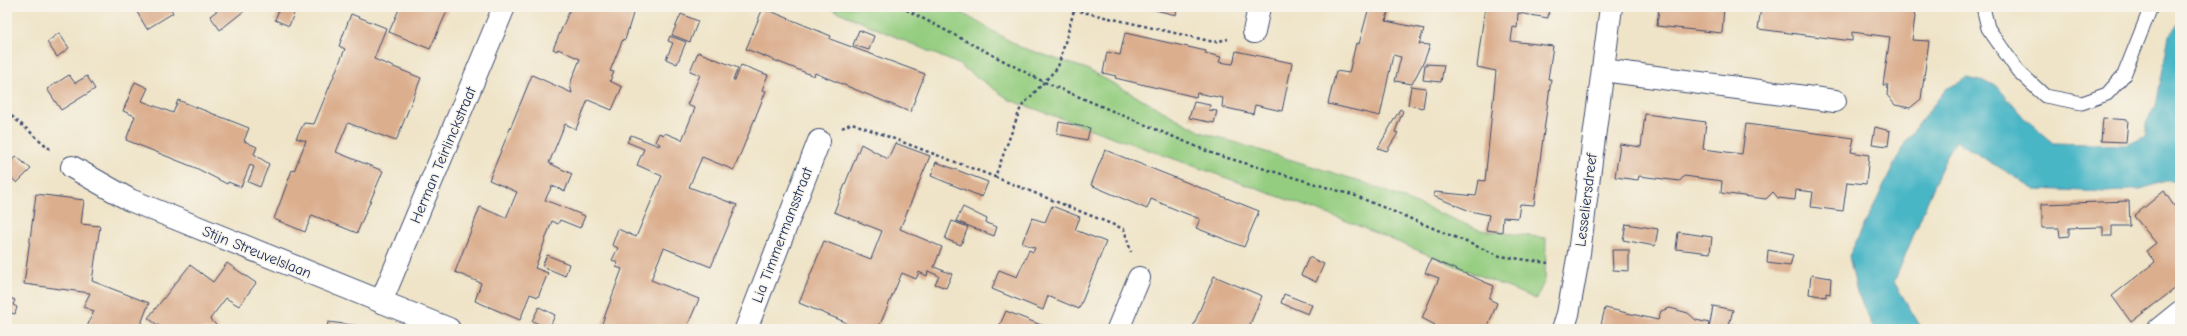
<svg xmlns="http://www.w3.org/2000/svg" width="2187" height="336" font-family="'Comic Neue',sans-serif">
<style>
.green{fill:#94cd80;stroke:#587e6f}
.water{fill:#4ab6c6;stroke:#327292}
.building{fill:#dbae8e}
.lines{fill:none;stroke-linecap:round;stroke-linejoin:round}
.lane-casing{stroke:#3b4a6e;stroke-width:15}
.street-casing{stroke:#3b4a6e;stroke-width:24}
.path{stroke:#3b4a6e;stroke-width:2.5;stroke-dasharray:3 3;stroke-linecap:butt}
.lane{stroke:#fff;stroke-width:13}
.street{stroke:#fff;stroke-width:22}
.labels{text-anchor:middle;stroke-width:3;stroke-linejoin:round;paint-order:stroke}
.street-label{font-size:15px;fill:#1b2f5e;stroke:#f7f3e8}
</style>
<rect width="100%" height="100%" fill="#f7f3e8"/>
<filter id="ink" filterUnits="userSpaceOnUse"><feTurbulence type="fractalNoise" baseFrequency=".025" numOctaves="2"/><feDisplacementMap in="SourceGraphic" scale="8" xChannelSelector="R" yChannelSelector="G"/><feConvolveMatrix kernelMatrix="1 2 1 2 8 2 1 2 1" color-interpolation-filters="sRGB"/></filter>
<filter id="wash" filterUnits="userSpaceOnUse"><feTurbulence type="fractalNoise" baseFrequency=".012" numOctaves="4" result="noise"/><feDisplacementMap in="SourceGraphic" scale="16" xChannelSelector="R" yChannelSelector="G"/><feGaussianBlur stdDeviation="0.9" result="paint"/><feColorMatrix in="noise" values="0 0 0 0 0 0 0 0 0 0 0 0 0 0 0 0 0 1.4 0 .05"/><feComposite in="paint" operator="in"/></filter>
<g filter="url(#wash)">
<rect width="100%" height="100%" fill="#efe4c8"/>
<path class="green" d="M827,7H952L1020,47L1087,69L1201,132L1363,182L1480,230L1546,238L1545,280L1536,299L1344,220L1010,100L958,64Z"/>
<path class="water" d="M2180,23V184L2177,181H2166L2140,189L2107,192L2035,189L1956,141L1946,157L1894,282L1922,329H1874L1857,292L1849,256L1907,139L1946,89L1968,78L1996,85L2024,118L2054,143L2127,145L2146,136V123L2156,107L2169,35Z"/>
<g id="blocks">
<path class="building" d="M134,7H170L173,13L147,29Z
M222,7H249L220,30L210,16Z
M280,7L295,11L289,26L275,20Z
M400,7H449L430,49L389,32Z
M571,7H635L625,40L623,39L610,71L614,72L610,81L622,87L612,110L588,100L576,129L565,124L549,163L572,174L565,191L552,186L545,200L585,216L580,228L560,220L558,224L552,221L535,268L548,273L538,297L530,294L520,320L475,301L481,283L455,272L480,207L506,218L517,192L489,180L532,75L572,93L570,84L580,59L558,49L557,51L553,49Z
M1143,7H1177L1176,15Z
M1369,7H1389L1386,21L1424,29L1419,44L1430,45L1424,61L1412,84L1395,81L1401,57L1393,55L1380,116L1328,104L1336,71L1349,73L1356,43L1359,44Z
M1485,7H1549L1548,18L1518,13L1517,28L1513,27L1511,41L1553,46L1548,79H1551L1534,205L1520,204L1518,218L1503,217L1502,232L1486,230L1489,215L1470,211L1433,196L1435,192L1476,196L1479,180L1485,181L1496,71L1477,67Z
M1659,7H1724L1722,33L1657,26Z
M1761,7H1912L1915,17L1912,40L1929,41L1921,99L1910,108L1895,105L1887,95L1888,85H1883L1890,37L1852,32V41L1758,29Z
M763,8L831,36L830,39L925,74L910,112L815,73L814,76L746,49Z
M351,14L386,28L374,59L421,78L396,141L348,123L336,152L383,171L357,233L312,215L305,232L274,219L292,170L294,171L306,141L296,138L304,123L314,124L345,49L339,46Z
M681,14L698,21L690,42L672,35Z
M859,30L874,36L869,50L853,45Z
M59,33L69,48L57,57L47,42Z
M1125,33L1206,51L1205,53L1221,57L1219,62L1233,64L1236,51L1292,63L1282,111L1255,105L1253,114L1222,107L1223,98L1197,93L1196,97L1115,78L1116,76L1103,73L1107,52L1120,55Z
M670,36L686,42L677,64L666,59L673,43L668,41Z
M698,52L738,68L733,80H735L741,65L768,75L762,90L766,91L734,170L702,157L689,187L737,205L711,267L664,248L657,264L651,280L699,299L686,329H600L622,269L616,267L618,263L612,260L618,248L612,245L618,229L636,237L662,176L637,165L644,149L627,142L631,135L659,146L660,144L655,142L659,133L664,135L665,133L682,140L695,108L687,105L700,75L690,71Z
M1425,64L1444,65L1441,82L1423,80Z
M69,75L75,83L87,76L95,89L61,110L47,89Z
M135,82L148,88L142,101L173,113L178,100L249,128L244,141L257,147L254,154L269,164L260,187L248,182L254,167L250,165L241,187L228,182L227,184L196,168L126,140L135,116L123,111Z
M1411,86L1426,88L1423,108L1408,105Z
M1194,102L1210,105L1209,110L1217,111L1214,123L1189,118Z
M1400,109L1403,111L1395,132L1398,133L1387,151L1378,148Z
M1645,114L1706,122L1703,149L1742,154L1746,124L1854,138L1851,152L1869,155L1866,184L1847,182L1843,211L1811,207L1813,192L1796,190L1795,200L1778,198L1773,192L1766,199L1721,193L1722,181L1684,176L1680,181L1639,176L1638,180L1615,177L1620,144L1641,147Z
M2103,118L2128,120L2126,142L2101,141Z
M1059,122L1090,128L1087,140L1057,134Z
M1875,127L1890,131L1888,146L1872,144Z
M895,143L930,156L900,229L942,247L934,267L952,274L946,288L935,284L939,276L928,271L927,276L919,272L916,279L902,273L878,329H842L845,322L799,303L824,241L871,259L882,231L834,212L861,144L888,159Z
M1105,150L1259,211L1244,247L1196,228L1200,219L1177,210L1151,199L1147,209L1091,185Z
M16,156L31,169L17,183L7,174V166Z
M936,162L988,182L982,197L931,176Z
M2164,191L2174,206L2180,202V285L2131,322L2112,296L2155,262L2146,251L2156,243L2134,216Z
M36,194L84,200L81,224L100,226L92,281L149,303L139,329H86L94,311L83,307L90,293L24,284Z
M2129,201L2130,226H2112V236H2103V227L2069,228V236L2060,237L2059,228H2042V204Z
M1052,206L1080,217L1075,230L1106,242L1079,309L1048,296L1043,310L992,289L999,270L1017,277L1029,250L1033,252L1035,248L1022,243L1032,218L1045,222Z
M963,207L987,219L986,223L997,227L994,236L956,221Z
M952,221L968,227L961,245L945,239Z
M1626,224L1658,229L1655,246L1623,240Z
M1678,232L1712,237L1710,253L1676,249Z
M1612,250H1629V271L1613,270Z
M1768,250L1793,255L1790,266L1767,263Z
M547,255L569,264L565,276L542,266Z
M1309,257L1324,264L1316,282L1301,275Z
M1431,259L1494,286L1489,299L1497,303L1487,329H1433L1435,325L1422,318L1439,278L1425,273Z
M227,263L256,283L239,306L226,298L210,319L220,329H163L148,318L190,265L213,282Z
M1811,275L1831,278L1830,294L1826,293V297L1809,294Z
M1214,276L1262,296L1248,329H1192Z
M1284,294L1312,305L1308,314L1281,303Z
M7,297L15,300L13,305L17,307L15,314L7,312Z
M1713,306L1733,310L1729,325L1744,329H1709Z
M539,307L555,315L549,329L532,321Z
M1605,308L1658,320L1661,311L1670,308L1688,313L1696,320L1709,323L1708,329H1600Z
M1006,311L1051,329H998Z
M328,322L360,326V329H327Z"/>
</g>
</g>
<g filter="url(#ink)">
<use href="#blocks" fill-opacity="0" stroke="#3b4a6e" stroke-width="1"/>
<g class="lines">
<defs>
<path id="lane" d="M1983,7L1988,28L2018,71L2045,96L2082,103L2107,94L2124,75L2151,7"/>
<path id="street" d="M1254,32L1259,7
M1603,70L1835,101
M72,167L130,200L449,329
M381,302L504,7
M746,329L819,141
M1118,329L1139,278
M1563,329L1568,314L1579,253L1611,7
M2159,329L2180,312"/>
</defs>
<use href="#lane" class="lane-casing"/>
<use href="#street" class="street-casing"/>
<path class="path" d="M901,7L1044,82L1214,154L1356,196L1500,256L1548,263
M1074,10L1214,42L1228,39
M7,112L50,149
M842,128L852,123L995,177L1021,107L1058,67L1075,7
M995,177L1124,229L1131,252"/>
<use href="#lane" class="lane"/>
<use href="#street" class="street"/>
</g>
</g>
<g class="labels">
<g class="street-label">
<text transform="translate(443 155) rotate(-67)" y="5">Herman Teirlinckstraat</text>
<text transform="translate(1586 200) rotate(-83)" y="5">Lesseliersdreef</text>
<text transform="translate(782 235) rotate(-69)" y="5">Lia Timmermansstraat</text>
<text transform="translate(257 252) rotate(22)" y="5">Stijn Streuvelslaan</text>
</g>
</g>
<rect width="2187" height="336" fill="none" stroke="#f7f3e8" stroke-width="24"/>
</svg>
